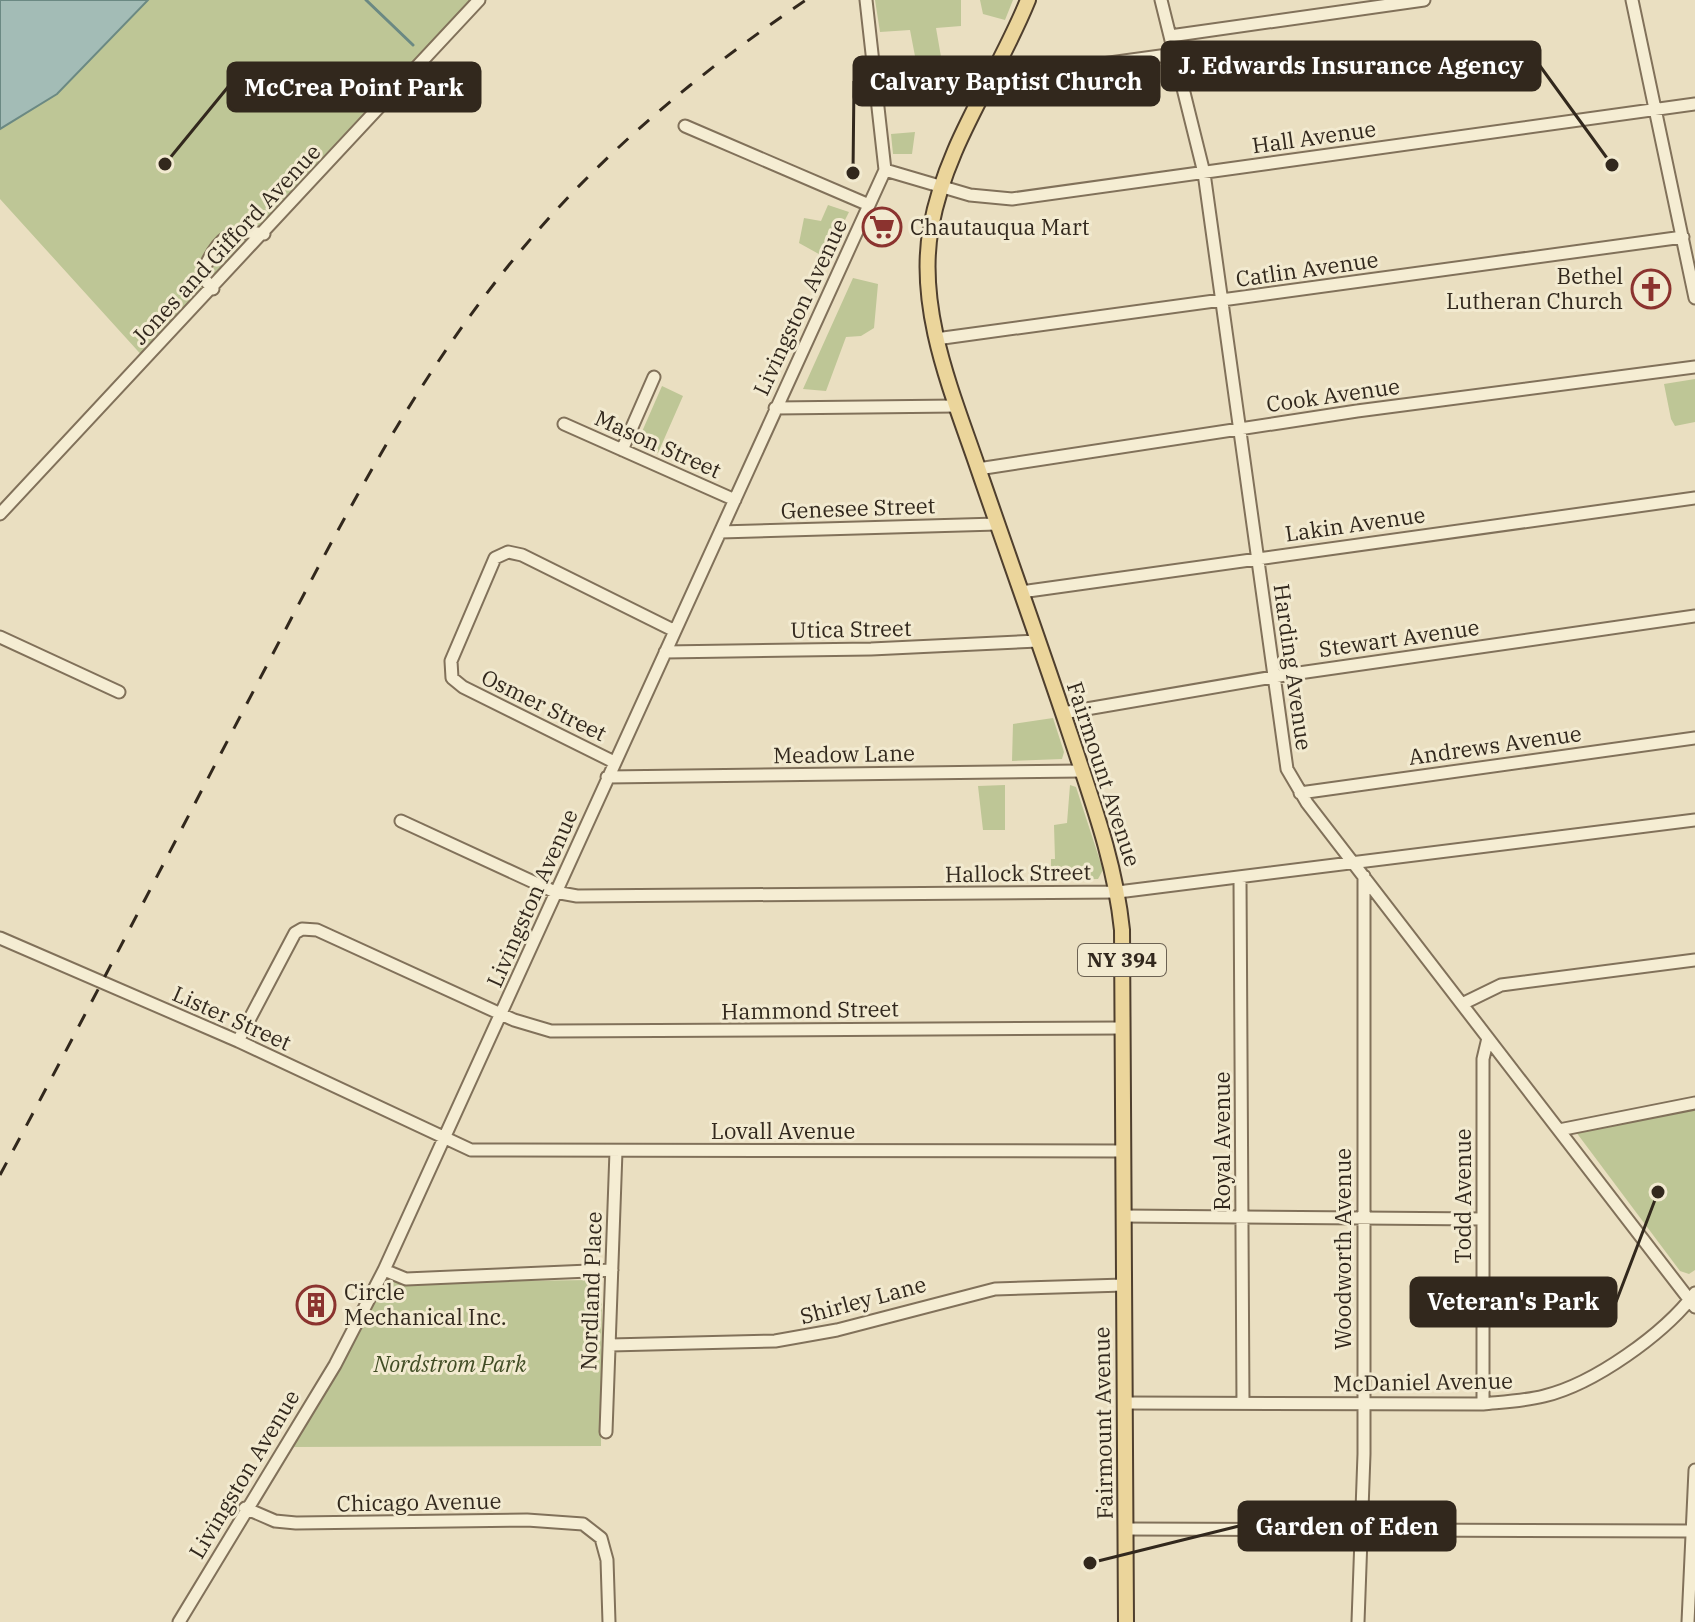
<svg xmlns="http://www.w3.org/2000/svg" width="1695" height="1622" font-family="'IBM Plex Serif',serif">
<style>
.green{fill:#bec696}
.water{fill:#a3bcb6;stroke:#6b8983;stroke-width:2}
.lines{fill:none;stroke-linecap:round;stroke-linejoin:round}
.stream{stroke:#6b8983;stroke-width:3}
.minor-casing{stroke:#81715a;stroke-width:15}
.major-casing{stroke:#4f3f2e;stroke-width:18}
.minor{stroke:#f5edd3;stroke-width:11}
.major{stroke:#ebd59b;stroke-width:14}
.rail{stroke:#32281d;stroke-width:3;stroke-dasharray:14 14;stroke-linecap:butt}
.labels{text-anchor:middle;stroke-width:6;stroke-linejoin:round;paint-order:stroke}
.shield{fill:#f2ead0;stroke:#6c6253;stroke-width:2}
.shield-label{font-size:20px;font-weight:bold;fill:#32281d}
.street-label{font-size:22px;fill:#32281d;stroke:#f2ead0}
.poi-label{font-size:22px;fill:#32281d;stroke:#f2ead0;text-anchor:start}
.park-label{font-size:22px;font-style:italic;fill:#414d25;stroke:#f2ead0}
.leader{fill:none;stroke:#32281d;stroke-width:3}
.callout-dot{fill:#32281d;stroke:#f2ead0;stroke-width:3}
.callout{fill:#32281d;stroke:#32281d;stroke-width:3}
.callout-label{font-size:24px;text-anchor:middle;font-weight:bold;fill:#fff}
</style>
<rect width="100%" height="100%" fill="#eadfc1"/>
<path class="green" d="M148,0H482L146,360L0,199V129L57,94Z
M875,0H961V26L936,28L944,74L919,77L910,30L880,32Z
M980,0H1013L1005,20L983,14Z
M915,132L912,154H893L891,134Z
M828,205L849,212L826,258L799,243L804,218L821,221Z
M853,278L878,284L874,328L861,336L846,337L826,391L803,389Z
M1695,379V422L1675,426L1671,419L1664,384Z
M662,386L683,396L658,453L637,443Z
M1053,718L1064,752L1062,759L1012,761L1013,724Z
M1005,785V830H983L978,786Z
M1070,785L1076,787L1103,870L1098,879L1051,880V859H1055L1054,825L1067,823Z
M1695,1108V1270L1689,1274L1680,1271L1576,1132Z
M386,1278L419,1282L594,1280L602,1287L601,1446L290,1447Z"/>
<path class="water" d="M0,0H148L57,94L0,129Z"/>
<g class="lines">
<path class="stream" d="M366,0L413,45"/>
<defs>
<path id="minor" d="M866,0L885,170
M1161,0L1204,173L1287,769L1307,803L1695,1307
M1632,0L1695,298
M1170,36L1424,0
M877,95L1175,54
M685,126L869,205
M885,170L970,195L1012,199L1695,104
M213,289L205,280L204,269C218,238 230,227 264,234
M936,339L1683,237
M775,408L956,406
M564,424L735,500
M622,450L654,377
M978,469L1357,411L1695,367
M0,514L479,0
M720,532L997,524
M1021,592L1695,498
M0,637L119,692
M665,652L871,649L1038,641
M1063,713L1285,675L1695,616
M614,762L463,687L452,678L451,661L495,558L508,552L522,555L675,631
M607,777L1082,771
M1300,793L1695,738
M401,821L555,892L577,896L1118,892L1695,820
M1240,879L1243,1403
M0,938L238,1041L471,1150L1123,1151
M1462,1004L1501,985L1695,960
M238,1041L295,933L302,929L317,930L514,1020L551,1031L1122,1028
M1559,1130L1695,1103
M1123,1216L1483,1219
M384,1270L406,1279L612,1270
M610,1345L775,1341L837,1330L995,1289L1124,1285
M1125,1403L1483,1404C1503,1402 1524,1401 1544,1396C1594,1384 1664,1334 1695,1293
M1483,1404V1059L1488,1038
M606,1432L616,1151
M245,1508L275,1521L296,1523L527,1520L583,1524L601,1538L607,1560L609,1622
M1127,1529L1691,1531
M179,1622L335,1365L384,1270L885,170
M1358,1622L1364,1454V876
M1688,1622L1695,1470"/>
<path id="major" d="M1028,0C997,77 946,144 931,227C916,309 952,392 978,468C1009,558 1041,647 1071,737C1092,801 1115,862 1122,930L1126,1622"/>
</defs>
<use href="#minor" class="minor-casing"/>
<use href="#major" class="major-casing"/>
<use href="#minor" class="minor"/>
<use href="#major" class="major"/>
<path class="rail" d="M0,1175C90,1007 177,837 266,667C342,521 416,375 523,248C603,152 702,70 806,0"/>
</g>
<defs>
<symbol id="supermarket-ring" viewBox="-11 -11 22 22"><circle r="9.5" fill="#f2ead0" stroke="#8b332f" stroke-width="1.5"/><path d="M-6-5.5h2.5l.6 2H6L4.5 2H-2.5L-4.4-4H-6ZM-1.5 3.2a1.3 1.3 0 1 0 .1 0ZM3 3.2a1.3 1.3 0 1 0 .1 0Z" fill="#8b332f"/></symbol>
<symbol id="church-ring" viewBox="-11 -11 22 22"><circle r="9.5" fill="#f2ead0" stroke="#8b332f" stroke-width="1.5"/><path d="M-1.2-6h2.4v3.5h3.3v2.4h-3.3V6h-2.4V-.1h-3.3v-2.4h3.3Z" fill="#8b332f"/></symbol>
<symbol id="building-ring" viewBox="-11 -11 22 22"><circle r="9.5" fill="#f2ead0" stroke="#8b332f" stroke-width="1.5"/><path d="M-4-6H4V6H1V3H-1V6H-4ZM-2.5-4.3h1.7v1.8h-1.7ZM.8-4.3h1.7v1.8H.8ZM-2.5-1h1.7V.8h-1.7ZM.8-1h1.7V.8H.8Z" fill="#8b332f"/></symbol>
</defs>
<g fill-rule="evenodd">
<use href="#supermarket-ring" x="860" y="205" width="44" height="44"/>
<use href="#church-ring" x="1629" y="267" width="44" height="44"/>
<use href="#building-ring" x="294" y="1283" width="44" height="44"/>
</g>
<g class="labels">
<rect class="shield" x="1078" y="944" width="88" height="32" rx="6"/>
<g class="shield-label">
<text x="1122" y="967">NY 394</text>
</g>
<g class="street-label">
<text transform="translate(1314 137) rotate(-8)" y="8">Hall Avenue</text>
<text transform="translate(226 244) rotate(-47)" y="8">Jones and Gifford Avenue</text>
<text transform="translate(1307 269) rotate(-8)" y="8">Catlin Avenue</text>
<text transform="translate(800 307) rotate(-65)" y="8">Livingston Avenue</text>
<text transform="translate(1333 395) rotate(-8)" y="8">Cook Avenue</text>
<text transform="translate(658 444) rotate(24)" y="8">Mason Street</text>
<text transform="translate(858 508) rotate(-2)" y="8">Genesee Street</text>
<text transform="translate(1355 524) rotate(-8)" y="8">Lakin Avenue</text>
<text transform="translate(851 629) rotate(-1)" y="8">Utica Street</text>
<text transform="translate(1399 638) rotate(-8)" y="8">Stewart Avenue</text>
<text transform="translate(1293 667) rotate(82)" y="8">Harding Avenue</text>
<text transform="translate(544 705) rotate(26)" y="8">Osmer Street</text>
<text transform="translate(1495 745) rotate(-8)" y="8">Andrews Avenue</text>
<text transform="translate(844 754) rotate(-1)" y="8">Meadow Lane</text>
<text transform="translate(1104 774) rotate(72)" y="8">Fairmount Avenue</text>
<text transform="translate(1018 873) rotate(-1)" y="8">Hallock Street</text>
<text transform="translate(532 898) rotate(-66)" y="8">Livingston Avenue</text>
<text transform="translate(810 1010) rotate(-1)" y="8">Hammond Street</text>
<text transform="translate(232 1018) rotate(24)" y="8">Lister Street</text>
<text x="783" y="1139">Lovall Avenue</text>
<text transform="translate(1222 1141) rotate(-90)" y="8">Royal Avenue</text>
<text transform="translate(1463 1196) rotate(-90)" y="8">Todd Avenue</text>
<text transform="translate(1343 1249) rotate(-90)" y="8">Woodworth Avenue</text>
<text transform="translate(591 1291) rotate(-88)" y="8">Nordland Place</text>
<text transform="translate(863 1300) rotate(-15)" y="8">Shirley Lane</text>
<text transform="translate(1423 1382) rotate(-1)" y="8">McDaniel Avenue</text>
<text transform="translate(1103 1423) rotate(-91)" y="8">Fairmount Avenue</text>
<text transform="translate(244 1474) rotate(-59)" y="8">Livingston Avenue</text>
<text transform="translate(419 1502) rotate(-1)" y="8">Chicago Avenue</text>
</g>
<g class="poi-label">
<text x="910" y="235">Chautauqua Mart</text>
<text x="1623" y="284" text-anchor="end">Bethel<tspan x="1623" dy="25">Lutheran Church</tspan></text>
<text x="344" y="1300">Circle<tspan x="344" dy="25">Mechanical Inc.</tspan></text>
</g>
<g class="park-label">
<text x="450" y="1372">Nordstrom Park</text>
</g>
</g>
<path class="leader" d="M1612 165L1540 66M853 173L854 81M165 164L228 87M1658 1192L1616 1302M1090 1563L1239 1526"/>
<g class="callout-dot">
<circle cx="1612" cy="165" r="8"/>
<circle cx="853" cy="173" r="8"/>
<circle cx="165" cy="164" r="8"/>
<circle cx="1658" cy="1192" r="8"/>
<circle cx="1090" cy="1563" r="8"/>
</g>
<g class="callout">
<rect x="1162" y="42" width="378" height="48" rx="8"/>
<rect x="854" y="57" width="305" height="48" rx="8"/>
<rect x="228" y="63" width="252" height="48" rx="8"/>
<rect x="1411" y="1278" width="205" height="48" rx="8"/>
<rect x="1239" y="1502" width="216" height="48" rx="8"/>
</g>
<g class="callout-label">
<text x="1351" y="74">J. Edwards Insurance Agency</text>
<text x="1006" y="90">Calvary Baptist Church</text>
<text x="354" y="96">McCrea Point Park</text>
<text x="1513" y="1310">Veteran's Park</text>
<text x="1347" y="1535">Garden of Eden</text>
</g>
</svg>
